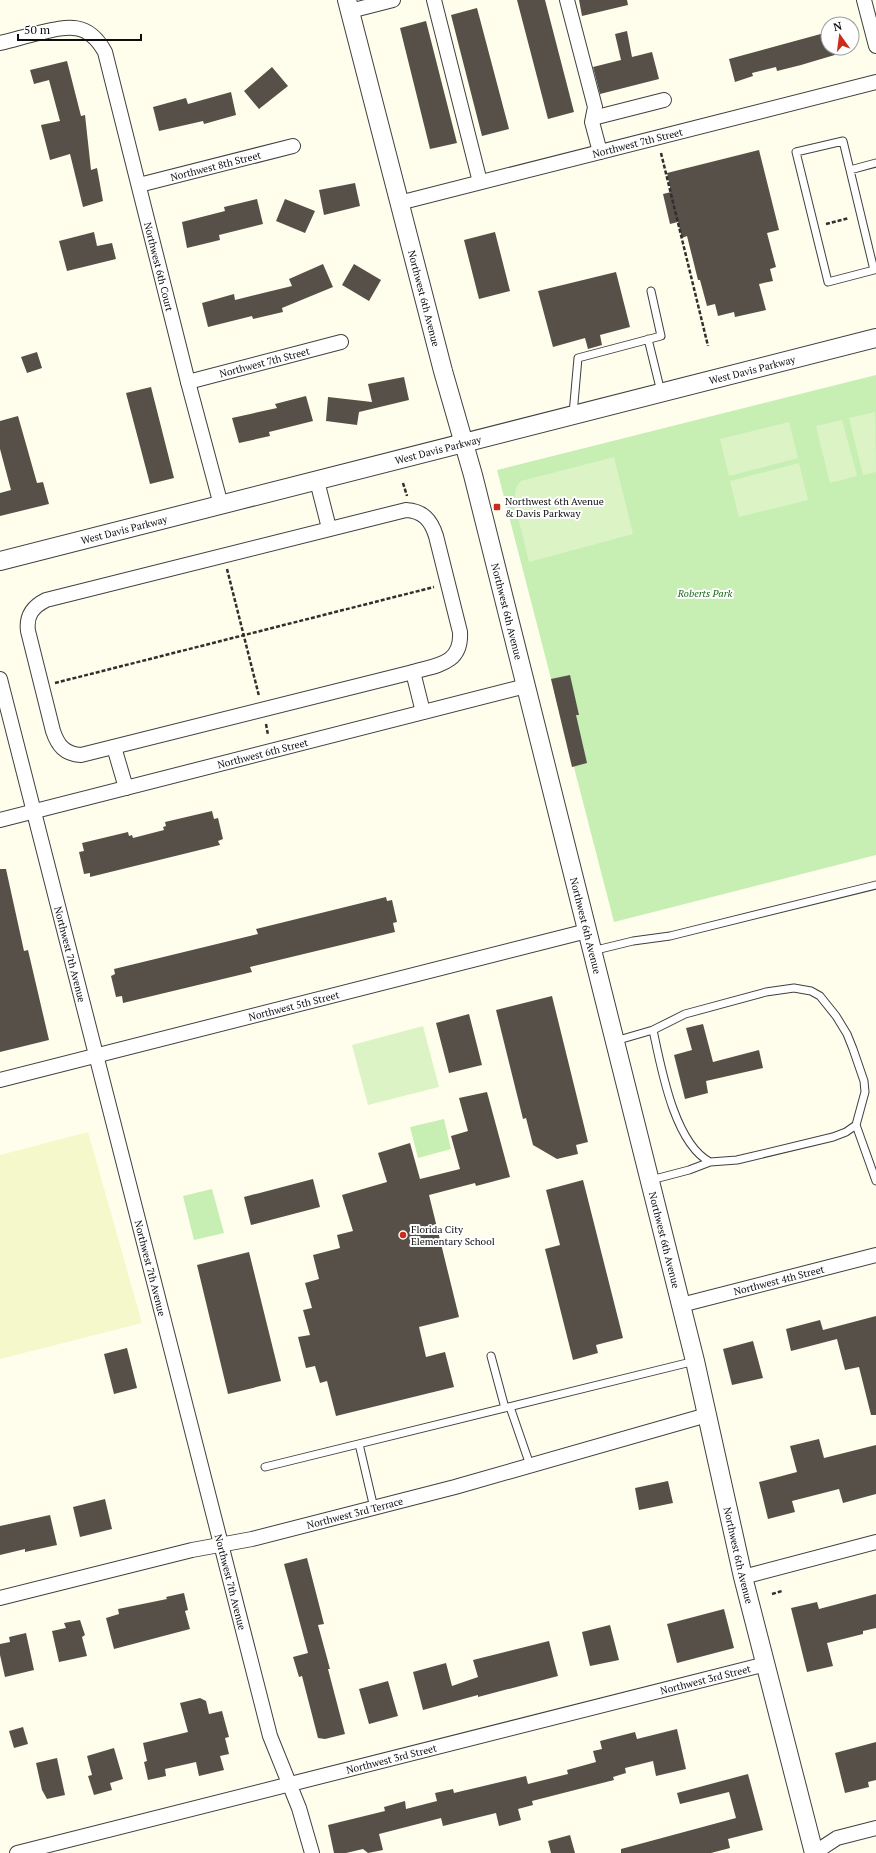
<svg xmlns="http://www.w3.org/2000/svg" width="876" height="1853" font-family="'PT Serif',serif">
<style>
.farmland{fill:#f4f8ca}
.green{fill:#c7eeb3}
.pitch{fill:#dcf4c5}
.building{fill:#575048}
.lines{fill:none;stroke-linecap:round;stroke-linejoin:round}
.service-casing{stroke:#404040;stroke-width:9}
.minor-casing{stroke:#404040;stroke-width:16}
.tertiary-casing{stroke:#404040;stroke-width:20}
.path{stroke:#2f2f2f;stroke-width:2.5;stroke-dasharray:4 2;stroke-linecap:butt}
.service{stroke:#fff;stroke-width:7}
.minor{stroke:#fff;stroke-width:14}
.tertiary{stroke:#fff;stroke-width:18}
.poi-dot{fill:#cb2d17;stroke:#fff;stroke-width:1.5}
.labels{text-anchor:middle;stroke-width:4;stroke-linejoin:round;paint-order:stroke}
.street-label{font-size:10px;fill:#0d0d0d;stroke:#fff}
.poi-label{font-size:10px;fill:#0d0d0d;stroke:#fff;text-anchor:start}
.park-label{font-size:10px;font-style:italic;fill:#1a6b17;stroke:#fff}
</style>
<rect width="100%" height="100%" fill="#fffeed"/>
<path class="farmland" d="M88,1132L142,1323L0,1359V1155Z"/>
<path class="green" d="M876,375V855L614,922L497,470Z
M444,1119L451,1149L418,1158L410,1127Z
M212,1189L224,1233L194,1240L183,1196Z"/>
<path class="pitch" d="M875,412L876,472L863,475L849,418Z
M842,420L857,476L830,483L816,426Z
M789,422L798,458L729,476L720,439Z
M614,457L633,534L529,562L514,501L516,488L521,481Z
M799,463L808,500L739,517L730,481Z
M423,1026L439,1087L368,1105L352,1045Z"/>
<path class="building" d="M517,0H545L574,112L548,119Z
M579,0H627L628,5L582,16Z
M477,8L509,129L482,136L451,15Z
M426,21L457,143L430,149L400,28Z
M627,31L632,57L652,52L659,79L600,94L593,67L621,60L615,34Z
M828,32V48H849L837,51L838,54L801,65L777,71L776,67L752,73L753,76L735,82L729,59Z
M67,61L81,116L85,115L91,170L97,168L103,201L83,207L70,154L50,160L41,125L60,121L49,80L34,84L30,70Z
M272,67L288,86L259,109L244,91Z
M231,92L236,115L204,124L203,121L159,131L153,107L186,98L188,104Z
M759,150L779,230L767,233L776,267L770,269L773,281L759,284L766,310L735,317L734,312L718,316L715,304L707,306L700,280H698L687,236L682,238L678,222L670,224L663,194L671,192L667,173Z
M355,183L360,206L324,215L319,190Z
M257,199L263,224L219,235L220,240L187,248L182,222L225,211L224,207Z
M285,199L315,211L305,233L276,221Z
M94,232L97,246L112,243L116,259L67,271L59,241Z
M495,232L510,291L479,299L464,240Z
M323,264L333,287L282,308L283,312L253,319L252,316L208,327L202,303L234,294L235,300L292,286L289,279Z
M354,264L381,280L369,301L342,285Z
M616,272L630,327L600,335L602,345L588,349L585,338L553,347L538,291Z
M37,352L42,368L27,373L21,357Z
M404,377L409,400L359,412L357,425L326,421L328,397L372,402L368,384Z
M151,387L174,478L150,484L126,393Z
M306,396L313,421L269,432L270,436L239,443L232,418L277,408L275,404Z
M18,416L37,483L43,482L49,504L0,516V493L11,490L0,449V421Z
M570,675L579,715H576L587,763L572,767L551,679Z
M212,811L214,819L218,818L223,839L218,841L220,845L90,877V873L84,874L79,852L84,851L82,843L128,832L129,836L132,835L133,838L164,830L163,827L166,826L165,822Z
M0,869H6L24,951L28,950L49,1040L0,1052Z
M386,897L387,901L392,900L397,922L393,923L395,932L250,967L252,972L123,1003L122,996L116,997L111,976L115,974L114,969L258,934L256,929Z
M552,996L588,1142L576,1145L578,1154L557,1159L533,1145L526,1118L523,1119L496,1010Z
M469,1014L482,1065L449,1073L436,1023Z
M703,1024L713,1062L759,1050L763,1068L706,1081L708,1093L685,1099L674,1055L692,1050L686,1028Z
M487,1092L510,1177L476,1186L475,1183L429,1195L459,1317L419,1327L426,1357L445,1352L454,1387L336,1416L327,1381L320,1383L315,1366L306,1368L298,1337L310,1335L303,1310L312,1308L305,1283L319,1279L313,1255L340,1248L337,1235L353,1231L342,1195L387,1182L378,1153L410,1143L420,1179L460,1169L451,1136L468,1131L459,1098Z
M313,1179L320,1207L251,1225L244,1197Z
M583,1180L623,1338L596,1345L598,1353L573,1360L545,1249L560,1245L546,1190Z
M249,1252L281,1381L228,1394L197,1265Z
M876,1316V1415H871L859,1367L845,1370L837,1339L791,1351L786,1329L820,1320L823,1330Z
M753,1341L763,1378L732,1385L723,1349Z
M127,1348L137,1388L114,1394L104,1354Z
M819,1439L824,1458L876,1445V1494L843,1503L839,1489L792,1501L795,1512L768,1519L759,1482L797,1472L790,1446Z
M668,1481L673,1503L639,1510L635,1488Z
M105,1499L112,1529L80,1537L73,1507Z
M50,1515L57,1545L25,1552V1549L0,1555V1526Z
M307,1558L324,1624L318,1625L330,1669H328L345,1734L325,1739L318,1738L302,1676L299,1677L293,1657L308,1653L284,1564Z
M184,1593L188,1610L185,1611L190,1629L114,1649L106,1618L119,1614L118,1609L167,1599L166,1597Z
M876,1594V1628L863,1631V1634L827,1643L833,1666L807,1672L791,1608L817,1602L819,1609Z
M724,1609L734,1648L677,1663L667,1624Z
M80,1620L85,1635L82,1637L87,1656L59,1662L52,1631L66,1628L64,1623Z
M610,1625L619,1660L590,1666L582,1632Z
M26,1633L34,1670L5,1677L0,1655V1644L10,1642L9,1637Z
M549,1641L558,1676L478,1697V1695L423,1710L413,1672L446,1663L452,1686L478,1677L473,1660Z
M388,1681L398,1716L369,1724L359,1689Z
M200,1698L206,1701L209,1714L222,1711L229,1737L225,1738L229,1754L220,1756L224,1770L199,1776L196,1762L165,1769L166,1776L148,1780L144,1762L147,1761L143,1743L188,1732L180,1703Z
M23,1727L28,1744L14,1748L9,1731Z
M677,1729L686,1769L656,1776L653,1761L625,1768L626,1773L613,1777L614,1780L532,1801L533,1805L518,1809L521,1820L499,1826L496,1813L443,1826L441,1818L379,1834L383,1850L368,1853L363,1849L346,1853H334L328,1825L385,1811L384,1807L405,1801L406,1809L437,1801L435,1793L453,1789L454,1793L526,1776L528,1784L568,1774L567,1770L596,1762L593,1751L602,1749L600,1741L635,1732L637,1739Z
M876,1742V1780L868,1782L869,1787L845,1793L835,1753Z
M114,1748L123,1779L110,1783L112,1790L94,1795L88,1776L92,1775L87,1756Z
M57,1758L65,1795L47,1799L42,1790L36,1763Z
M748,1774L763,1830L728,1839L730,1848L711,1853H621V1849L736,1818L729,1792L680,1804L677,1793Z
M570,1835L575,1853H551L548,1841Z"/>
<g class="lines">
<defs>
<path id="service" d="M843,141L874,270L828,282L796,152Z
M850,170L876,163
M648,339L661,392
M573,414L578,358L661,336L651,291
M592,951L633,941L670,936L876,885
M653,1030C661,1067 674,1143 710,1162L737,1160L833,1137L846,1132L856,1125
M615,1041L653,1030L685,1014L766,992L794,988L811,991L820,996L836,1016L847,1034L853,1049L864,1081L865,1092L856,1125L876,1181
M651,1180L689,1170L710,1162
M491,1356L505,1408
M510,1407L530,1465
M359,1444L374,1508
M265,1467L695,1361"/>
<g id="minor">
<path d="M434,0L480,182"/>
<path d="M567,0L595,107L592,122L600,152"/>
<path d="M864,0L876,46"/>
<path d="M350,11L393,0"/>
<path id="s1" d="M0,43C13,40 26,36 39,33C68,26 88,21 105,52L188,382L221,505"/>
<path d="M593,118L664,100"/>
<path id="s2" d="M139,185L293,146"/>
<path id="s3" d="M399,203L876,82"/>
<path id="s4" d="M188,382L341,342"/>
<path d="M317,481L329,528"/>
<path d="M406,510C423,511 431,520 436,536L460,632C462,664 437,665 413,672L81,755C65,754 58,746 53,731L28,631C26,616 32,607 46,600Z"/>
<path d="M413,672L423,712"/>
<path id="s5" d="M0,679L270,1736L299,1808L312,1853"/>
<path d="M114,747L126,788"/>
<path id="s6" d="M0,820L526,686"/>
<path id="s7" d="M0,1080L587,931"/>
<path id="s8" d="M681,1305L876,1255"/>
<path d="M743,1577L876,1542"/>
<path id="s9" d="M0,1598L192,1550L252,1539L455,1487L707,1415"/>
<path id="s10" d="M17,1853L766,1664"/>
<path d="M814,1853L837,1838L876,1828"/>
</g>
<g id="tertiary">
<path id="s11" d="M347,0L443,371L473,475L695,1361L743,1577L814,1853"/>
<path id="s12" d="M0,561L876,338"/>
</g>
</defs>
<use href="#service" class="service-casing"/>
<use href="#minor" class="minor-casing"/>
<use href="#tertiary" class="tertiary-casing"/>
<path class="path" d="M661,153L708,346
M826,224L849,218
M403,483L407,496
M227,569L259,696
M55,683L434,587
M266,724L268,735
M772,1594L782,1591"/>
<use href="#service" class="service"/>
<use href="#minor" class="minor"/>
<use href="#tertiary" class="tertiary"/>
</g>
<g class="poi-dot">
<rect x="493" y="503" width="8" height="8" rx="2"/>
<circle cx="403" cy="1235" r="4"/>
</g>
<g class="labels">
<g class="street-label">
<text dy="4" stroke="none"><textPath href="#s3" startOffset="246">Northwest 7th Street</textPath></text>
<text dy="4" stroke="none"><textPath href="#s2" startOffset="79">Northwest 8th Street</textPath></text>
<text dy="4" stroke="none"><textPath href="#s1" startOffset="338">Northwest 6th Court</textPath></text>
<text dy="4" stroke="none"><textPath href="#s11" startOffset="308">Northwest 6th Avenue</textPath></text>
<text dy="4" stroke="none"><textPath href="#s4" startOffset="79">Northwest 7th Street</textPath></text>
<text dy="4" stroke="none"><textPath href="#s12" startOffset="776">West Davis Parkway</textPath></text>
<text dy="4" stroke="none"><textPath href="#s12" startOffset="452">West Davis Parkway</textPath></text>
<text dy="4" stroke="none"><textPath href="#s12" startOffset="128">West Davis Parkway</textPath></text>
<text dy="4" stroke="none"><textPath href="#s11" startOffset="632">Northwest 6th Avenue</textPath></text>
<text dy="4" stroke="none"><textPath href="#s6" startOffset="271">Northwest 6th Street</textPath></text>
<text dy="4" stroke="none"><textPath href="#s11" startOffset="956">Northwest 6th Avenue</textPath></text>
<text dy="4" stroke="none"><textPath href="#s5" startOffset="284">Northwest 7th Avenue</textPath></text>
<text dy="4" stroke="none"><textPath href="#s7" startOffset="303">Northwest 5th Street</textPath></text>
<text dy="4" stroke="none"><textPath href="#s11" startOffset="1280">Northwest 6th Avenue</textPath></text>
<text dy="4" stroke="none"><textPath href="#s5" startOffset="608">Northwest 7th Avenue</textPath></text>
<text dy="4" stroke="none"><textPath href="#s8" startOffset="101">Northwest 4th Street</textPath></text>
<text dy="4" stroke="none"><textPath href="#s9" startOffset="365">Northwest 3rd Terrace</textPath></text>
<text dy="4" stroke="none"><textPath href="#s11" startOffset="1604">Northwest 6th Avenue</textPath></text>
<text dy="4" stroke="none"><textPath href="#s5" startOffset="932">Northwest 7th Avenue</textPath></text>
<text dy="4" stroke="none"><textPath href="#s10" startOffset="710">Northwest 3rd Street</textPath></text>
<text dy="4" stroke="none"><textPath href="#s10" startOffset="386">Northwest 3rd Street</textPath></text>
</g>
<g class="poi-label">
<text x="505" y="505">Northwest 6th Avenue<tspan x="505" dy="12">&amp; Davis Parkway</tspan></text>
<text x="411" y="1233">Florida City<tspan x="411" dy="12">Elementary School</tspan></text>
</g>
<g class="park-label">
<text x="705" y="597">Roberts Park</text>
</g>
</g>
<g transform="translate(840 36) rotate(346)"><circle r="19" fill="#ffffff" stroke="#9e9e9e"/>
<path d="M0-3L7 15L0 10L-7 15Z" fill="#cb2d17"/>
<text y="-6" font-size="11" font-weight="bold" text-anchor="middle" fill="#0d0d0d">N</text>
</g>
<path d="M18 34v6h123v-6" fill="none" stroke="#0d0d0d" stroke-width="2"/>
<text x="24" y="34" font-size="12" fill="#0d0d0d" stroke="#ffffff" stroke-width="3" paint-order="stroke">50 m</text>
</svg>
